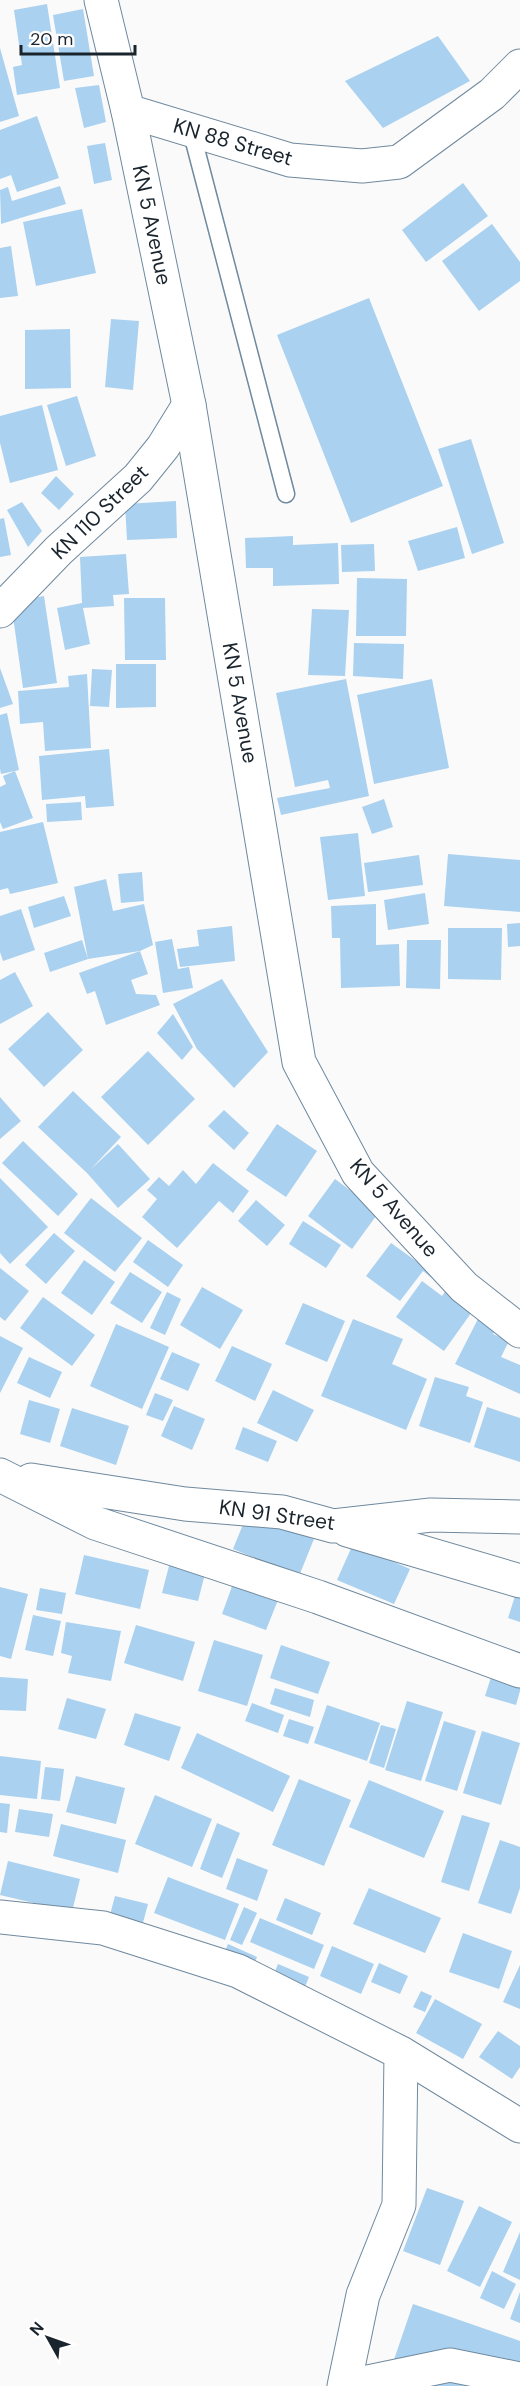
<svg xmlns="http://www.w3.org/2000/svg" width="520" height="2386" font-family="'DM Sans',sans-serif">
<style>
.building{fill:#aad1ef}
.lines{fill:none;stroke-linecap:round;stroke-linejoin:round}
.service-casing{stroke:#6f899e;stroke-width:19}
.minor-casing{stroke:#6f899e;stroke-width:35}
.secondary-casing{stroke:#6f899e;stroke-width:35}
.service{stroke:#fff;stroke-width:16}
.minor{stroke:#fff;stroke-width:33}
.secondary{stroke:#fff;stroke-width:33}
.labels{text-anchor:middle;stroke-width:4.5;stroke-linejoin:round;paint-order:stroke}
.street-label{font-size:21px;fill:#1a242d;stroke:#fff}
</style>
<rect width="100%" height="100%" fill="#fafafa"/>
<path class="building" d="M47,4L60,88L17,95L13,67L22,65L14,10Z
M83,9L94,76L64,81L53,15Z
M438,36L470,81L383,128L345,81Z
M0,48L19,116L0,122Z
M99,85L106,122L84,128L75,88Z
M37,116L59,178L17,192L11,175L0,179V130Z
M105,143L112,180L94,184L87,146Z
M463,183L488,216L426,262L402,230Z
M60,186L66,204L1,224L0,190L8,187L12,201Z
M82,209L96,273L36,286L23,222Z
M492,224L520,262V281L479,311L442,261Z
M11,246L18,296L0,298V248Z
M369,298L443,486L351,523L277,335Z
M111,319L139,321L133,390L105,387Z
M70,329L71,388L25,389V330Z
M77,396L96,456L66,466L47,405Z
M42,405L58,470L10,483L0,443V416Z
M471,439L504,543L472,554L438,449Z
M56,476L74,494L59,510L41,493Z
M176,501L177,538L127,540L125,504Z
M22,502L42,531L28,547L7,510Z
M4,518L11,555L0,557V519Z
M457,527L465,558L418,571L408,541Z
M293,536V545L338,543L339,584L273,586V568H246L245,538Z
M374,544L375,571L342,572L341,545Z
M126,554L129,594L113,595L114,606L83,608L90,644L65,650L57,608L82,603L80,557Z
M357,578L407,579L406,636H356Z
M44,596L57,683L23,688L11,602Z
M124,598H165L166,660H125Z
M312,609L349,610L345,676L308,675Z
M354,643L404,644L403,679L353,676Z
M116,664H156V707L116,708Z
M0,668L13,704L0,708Z
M92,669L112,670L109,707L90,706Z
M87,674L91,748L45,751L43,722L20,724L18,691L69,687L68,676Z
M346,679L369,796L281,815L277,798L330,788L328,780L295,787L276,693Z
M432,679L449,768L374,784L357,695Z
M7,713L19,770L15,771L33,818L3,829L0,822V787L6,784L3,776L15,771L1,774L0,769V715Z
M109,749L114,806L86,808L85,796L42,800L39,756Z
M384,799L393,827L372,834L362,807Z
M81,802L82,820L47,822L46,804Z
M43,822L58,883L10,894L8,888L0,890V832Z
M358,833L365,896L328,900L320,837Z
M448,854L520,860V912L444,906Z
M419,855L423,885L368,892L364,863Z
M142,872L144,901L121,903L118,874Z
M106,879L113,911L144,904L153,945L140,951L148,974L131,980L136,994L156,995L160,1005L106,1025L95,991L87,994L79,973L140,951L88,959L50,972L44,953L82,940L88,959L74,887Z
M425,893L429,924L388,930L384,900Z
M64,896L71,916L34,928L28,907Z
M376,904V945L399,944L400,986L341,988L340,938H332L331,906Z
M21,909L35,950L3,961L0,952V916Z
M520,923V946L508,947L507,924Z
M232,926L235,961L180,967L177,949L199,946L197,930Z
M448,928H502L501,980L448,979Z
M172,939L178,969L189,967L193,988L163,993L155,942Z
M407,940H441L440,989L406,988Z
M15,972L33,1006L0,1024V980Z
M222,979L268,1052L234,1088L197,1049L173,1004Z
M48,1012L83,1050L44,1087L8,1049Z
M173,1014L193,1047L182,1060L157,1033Z
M148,1051L195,1099L148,1145L101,1097Z
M73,1091L121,1137L91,1169L118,1144L150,1179L118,1208L87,1173L38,1127Z
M0,1097L21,1121L0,1139Z
M224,1110L249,1133L234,1150L208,1126Z
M277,1124L317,1151L286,1197L246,1170Z
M23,1141L78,1194L58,1216L2,1163Z
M213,1163L249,1191L233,1213L219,1201L177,1248L142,1217L157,1199L147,1190L159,1177L169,1186L183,1170L196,1184Z
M0,1178L48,1227L10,1264L0,1253Z
M335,1179L379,1212L352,1249L308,1216Z
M91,1198L142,1238L115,1272L64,1233Z
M256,1200L285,1225L267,1246L238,1221Z
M303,1221L341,1245L326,1268L289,1244Z
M54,1233L75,1251L46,1284L25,1265Z
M148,1240L183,1265L168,1287L133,1262Z
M391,1243L423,1266L438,1283L423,1271L400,1301L366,1276Z
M84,1260L115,1282L92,1315L61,1293Z
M0,1268L29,1291L5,1321L0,1317Z
M130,1272L162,1292L142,1323L110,1303Z
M422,1281L442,1296L447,1289L474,1309L444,1351L396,1317Z
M202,1287L243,1310L220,1349L180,1325Z
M167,1292L181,1299L165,1335L150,1328Z
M43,1297L95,1335L72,1366L20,1328Z
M303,1303L345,1321L327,1362L285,1344Z
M481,1313L500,1320L493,1334L509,1341L501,1357L520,1365V1394L455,1364Z
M353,1319L403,1339L392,1364L427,1379L406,1430L321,1396Z
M116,1324L169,1347L142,1409L90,1386Z
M0,1336L23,1348L0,1393Z
M232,1346L272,1364L255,1401L215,1381Z
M172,1352L200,1364L188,1391L160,1379Z
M29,1357L62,1372L50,1398L17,1383Z
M435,1377L469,1387L466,1396L483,1402L470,1443L419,1426Z
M273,1390L314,1410L297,1442L257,1423Z
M155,1393L173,1400L163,1421L146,1415Z
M29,1400L60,1409L50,1443L20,1434Z
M174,1406L205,1419L192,1450L161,1436Z
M487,1407L520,1418V1462L474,1447Z
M72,1408L129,1426L116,1465L60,1446Z
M243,1427L277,1441L268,1462L235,1449Z
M248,1512L314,1539L299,1576L233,1549Z
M353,1544L410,1569L394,1604L337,1580Z
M84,1555L149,1570L140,1609L75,1594Z
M170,1562L206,1570L198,1601L162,1593Z
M235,1578L280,1595L266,1630L222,1614Z
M0,1587L28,1594L11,1659L0,1656Z
M40,1588L66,1593L62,1614L36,1610Z
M516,1593L520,1595V1622L508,1618Z
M33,1615L61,1621L53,1656L25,1650Z
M66,1622L121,1631L111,1681L68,1673L72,1656L61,1653Z
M136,1625L195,1642L183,1681L124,1663Z
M214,1640L263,1655L247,1706L198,1691Z
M281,1645L330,1662L318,1694L270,1678Z
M494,1668L520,1676V1691L516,1705L485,1696Z
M0,1677L28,1679L26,1711L0,1710Z
M275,1688L314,1700L310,1717L270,1704Z
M67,1698L106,1709L96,1739L58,1729Z
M407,1701L443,1712L421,1781L385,1770Z
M252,1703L284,1715L278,1733L245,1721Z
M327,1705L380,1723L367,1761L314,1743Z
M135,1713L181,1727L169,1761L124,1745Z
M289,1719L314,1727L308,1744L283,1736Z
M444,1721L476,1731L457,1791L425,1781Z
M381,1725L396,1729L384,1768L369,1763Z
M482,1731L520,1743L501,1805L463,1793Z
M197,1733L290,1776L273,1812L181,1768Z
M0,1756L41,1761L37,1799L0,1795Z
M45,1767L64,1769L60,1801L41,1799Z
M76,1776L125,1788L116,1824L66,1812Z
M299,1779L351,1800L324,1866L272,1845Z
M369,1780L444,1811L424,1858L349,1827Z
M155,1795L212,1819L192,1867L135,1844Z
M0,1803L10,1804L7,1833L0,1832Z
M19,1809L53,1814L49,1837L15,1832Z
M462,1815L490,1823L469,1891L441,1882Z
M217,1823L240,1833L222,1878L200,1869Z
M61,1824L126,1840L118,1873L53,1856Z
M500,1840L520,1847V1888L511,1914L478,1903Z
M237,1858L268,1870L257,1901L226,1889Z
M8,1861L80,1879L72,1912L0,1895Z
M168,1877L239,1904L225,1940L154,1913Z
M369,1888L441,1918L425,1953L353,1924Z
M115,1896L148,1904L141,1930L108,1922Z
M285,1898L321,1913L312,1935L276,1920Z
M244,1907L257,1913L242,1945L230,1940Z
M260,1918L324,1945L314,1969L250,1942Z
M463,1933L512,1951L499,1989L449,1972Z
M228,1944L257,1957L248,1980L218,1968Z
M332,1946L374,1964L361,1994L320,1976Z
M379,1963L408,1976L400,1994L371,1982Z
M278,1964L309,1977L299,2002L268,1989Z
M520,1965V2009L503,2002Z
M421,1991L432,1996L425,2012L413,2007Z
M435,1999L482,2024L463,2059L416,2033Z
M498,2031L520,2046V2067L512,2079L479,2057Z
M427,2188L464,2201L440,2265L403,2251Z
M479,2206L512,2222L480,2287L447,2271Z
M520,2232V2280L503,2272Z
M492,2271L516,2284L504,2309L480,2298Z
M520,2292V2323L510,2319Z
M413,2304L520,2341V2386H395L386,2383Z"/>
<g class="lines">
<defs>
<path id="service" d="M191,130L286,494"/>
<path id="minor" d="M128,111L290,160L362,166L399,162L492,94L520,66
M0,611L59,550L138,478L163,447L189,405
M0,1475L95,1523L318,1597L520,1671
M31,1480L185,1504L282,1512L333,1526L431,1515L520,1517
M347,1530L520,1581
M0,1917L103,1928L238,1971L401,2053L520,2126
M344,2386L363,2295L399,2205L401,2053
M349,2386L450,2365L520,2379"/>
<path id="secondary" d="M101,0L128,111L189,405L299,1062L358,1173L464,1287L520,1331"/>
</defs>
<use href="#service" class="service-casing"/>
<use href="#minor" class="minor-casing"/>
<use href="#secondary" class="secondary-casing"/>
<use href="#service" class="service"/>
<use href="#minor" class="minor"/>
<use href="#secondary" class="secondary"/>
</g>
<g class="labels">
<g class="street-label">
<text transform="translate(233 142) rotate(16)" y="7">KN 88 Street</text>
<text transform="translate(152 225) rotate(78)" y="7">KN 5 Avenue</text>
<text transform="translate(100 512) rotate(-44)" y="7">KN 110 Street</text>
<text transform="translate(240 703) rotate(80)" y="7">KN 5 Avenue</text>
<text transform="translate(394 1208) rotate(49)" y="7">KN 5 Avenue</text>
<text transform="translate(277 1515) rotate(8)" y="7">KN 91 Street</text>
</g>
</g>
<g transform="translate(48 2338) rotate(310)" stroke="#ffffff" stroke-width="4.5" paint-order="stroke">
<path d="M0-4.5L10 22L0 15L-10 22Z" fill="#1a242d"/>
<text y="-9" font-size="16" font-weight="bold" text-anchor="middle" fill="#1a242d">N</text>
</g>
<path d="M21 45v9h114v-9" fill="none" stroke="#1a242d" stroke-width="3"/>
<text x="30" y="45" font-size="18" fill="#1a242d" stroke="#ffffff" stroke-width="4.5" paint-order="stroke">20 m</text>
</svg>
